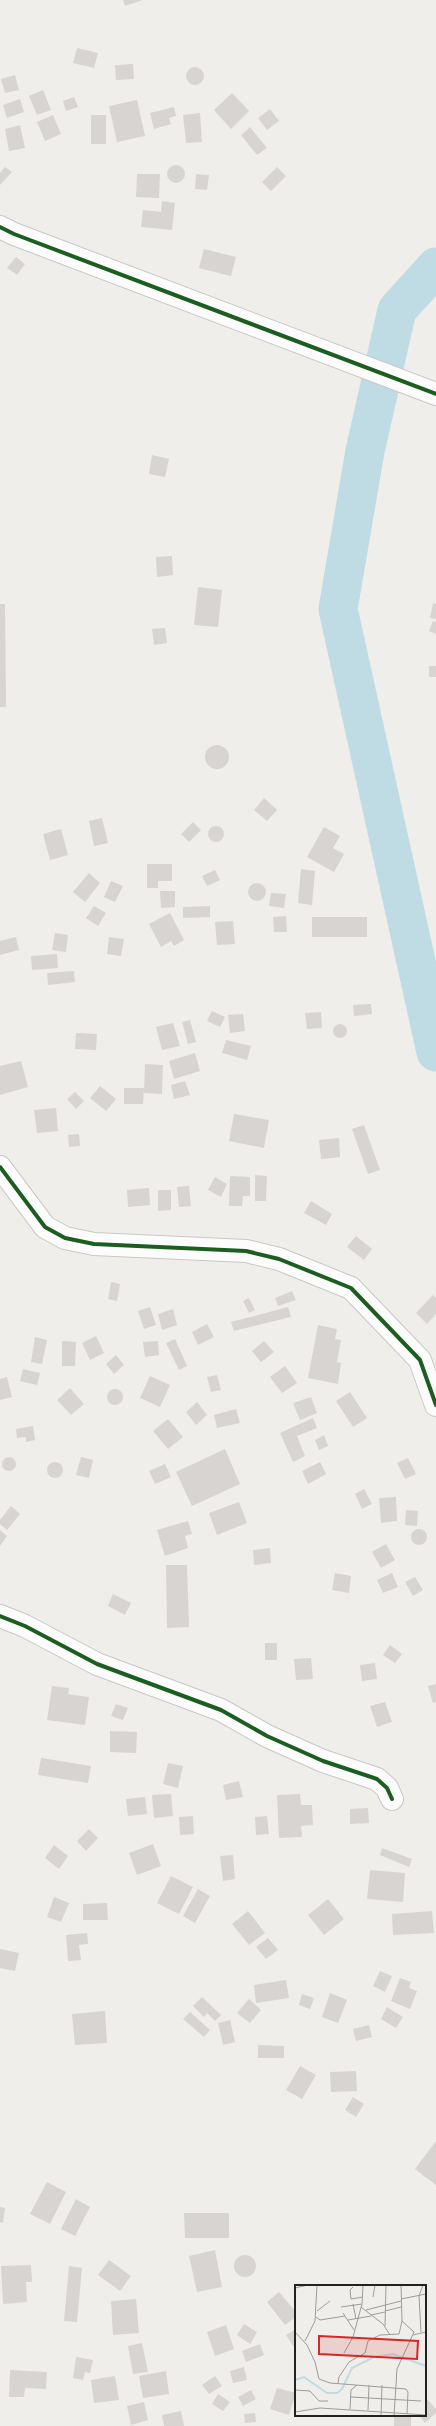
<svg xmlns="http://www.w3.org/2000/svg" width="436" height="2426" font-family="Helvetica,sans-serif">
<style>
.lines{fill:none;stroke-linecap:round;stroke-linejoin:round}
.river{stroke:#bfdbe3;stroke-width:39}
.building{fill:#d7d4d2}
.minor-casing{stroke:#c9c8c7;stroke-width:24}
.tertiary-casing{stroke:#c9c8c7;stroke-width:24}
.minor{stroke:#fdfcfc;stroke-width:22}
.tertiary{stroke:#fdfcfc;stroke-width:22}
.cycleway-casing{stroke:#fff;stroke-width:6}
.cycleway{stroke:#1b5e20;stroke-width:4}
.inset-river{fill:none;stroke:#bfdbe3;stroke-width:2}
.inset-road{fill:none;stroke:#9e9c9b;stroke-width:1}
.view{fill:#d62828;fill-opacity:0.15;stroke:#d62828;stroke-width:2}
.inset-edge{fill:none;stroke:#222;stroke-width:2}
</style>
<rect width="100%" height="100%" fill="#f0eeeb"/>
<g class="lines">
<path class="river" d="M436,267L397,310L365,451L338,609L436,1052"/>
</g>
<path class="building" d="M123,0H143L125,6Z
M77,48L98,53L94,68L73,63Z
M133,64L134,79L116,80L115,65Z
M186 76a9 9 0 1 1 18 0a9 9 0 1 1-18 0Z
M15,75L19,90L5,93L1,79Z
M43,90L51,110L37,115L29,96Z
M232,93L249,111L231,129L214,110Z
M74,97L78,107L66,111L63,101Z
M20,99L24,112L7,118L3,105Z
M137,100L145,136L117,142L109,106Z
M174,107L176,116L169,118L171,124L154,129L150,113Z
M270,109L279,121L267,130L258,118Z
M200,113L202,142L186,143L183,115Z
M53,115L61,134L45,141L37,122Z
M91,115H106V144H91Z
M20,125L25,148L9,151L5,129Z
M250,127L267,148L257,155L241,135Z
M167 174a9 9 0 1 1 18 0a9 9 0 1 1-18 0Z
M5,167L12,172L0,185V173Z
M277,167L286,176L271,191L262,182Z
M137,174H160L159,198L136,197Z
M196,174L209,175L207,190L195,189Z
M162,201L175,203L172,230L141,227L143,210L161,212Z
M204,249L236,257L231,276L199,268Z
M16,257L25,264L17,275L7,268Z
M152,455L169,459L165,477L149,474Z
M172,556L173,575L157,577L156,557Z
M198,587L222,590L218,627L194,625Z
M433,603L436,604V619L430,618Z
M0,604H5L6,707H0Z
M433,621L436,622V634L429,631Z
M165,628L167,643L154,645L152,629Z
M429,666H436V677H429Z
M205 757a12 12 0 1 1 24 0a12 12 0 1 1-24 0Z
M264,798L277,810L267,821L254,810Z
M102,818L108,843L94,846L89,821Z
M193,822L201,830L189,842L181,834Z
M208 834a8 8 0 1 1 16 0a8 8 0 1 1-16 0Z
M324,827L340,836L333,848L344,854L334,872L307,857Z
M61,829L68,855L50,860L43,834Z
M147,864H172V881H158V888H147Z
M301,869L315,871L312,905L298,903Z
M215,870L220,880L207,886L202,876Z
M89,873L100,883L85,902L73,892Z
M111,881L123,886L115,902L104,897Z
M248 892a9 9 0 1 1 18 0a9 9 0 1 1-18 0Z
M160,891H175V907L161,908Z
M271,893L286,894L284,908L269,906Z
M94,906L106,913L98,926L86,918Z
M210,906V917L183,918V907Z
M170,913L184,940L174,946L171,941L161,947L149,924Z
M286,916L287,932H274L273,917Z
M312,917H367V937H312Z
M233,921L235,944L217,945L215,922Z
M55,933L68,935L66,952L52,950Z
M16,937L19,950L0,955V941Z
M109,937L124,939L121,956L107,954Z
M57,954L58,968L32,970L31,956Z
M74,971L75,982L48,985L47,973Z
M371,1004L372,1014L354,1016L353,1005Z
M212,1011L225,1017L220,1027L207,1021Z
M321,1012L322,1028L307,1029L305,1013Z
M243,1014L245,1031L230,1033L228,1015Z
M190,1020L196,1042L188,1044L182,1022Z
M173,1023L180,1046L162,1050L156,1027Z
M333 1031a7 7 0 1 1 14 0a7 7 0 1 1-14 0Z
M76,1033L97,1034L96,1050L75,1049Z
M226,1040L251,1046L247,1060L222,1053Z
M195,1053L200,1071L174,1079L169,1061Z
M21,1061L28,1087L0,1095V1066Z
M145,1064L163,1065L162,1094L144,1093Z
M185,1081L190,1095L174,1099L171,1085Z
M100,1086L116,1099L106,1111L90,1098Z
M124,1088H144L143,1104H124Z
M75,1092L84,1101L76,1109L67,1099Z
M56,1108L58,1131L37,1133L34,1110Z
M234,1114L269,1120L264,1148L229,1141Z
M364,1125L380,1170L368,1174L352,1129Z
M79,1134L80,1146L69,1147L68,1135Z
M339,1138L340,1157L321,1159L319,1140Z
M255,1175L267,1176L266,1201H255Z
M230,1176L250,1177V1196H243L242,1206H229Z
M215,1177L227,1184L221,1197L208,1190Z
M189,1186L191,1206L179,1207L177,1187Z
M149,1188L150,1205L128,1207L127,1190Z
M158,1190H171V1210L158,1211Z
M311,1201L332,1214L326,1225L304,1213Z
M356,1236L372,1249L364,1260L347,1247Z
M111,1282L120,1284L117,1301L108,1299Z
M292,1291L296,1300L278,1306L275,1298Z
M433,1295L436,1298V1314L427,1324L416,1313Z
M249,1298L255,1310L249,1313L243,1301Z
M150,1307L156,1325L144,1329L138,1311Z
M288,1307L291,1317L234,1331L231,1322Z
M173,1309L177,1325L162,1330L158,1314Z
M207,1324L214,1337L198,1345L192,1332Z
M318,1325L337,1329L335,1339L341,1340L337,1362L341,1363L338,1384L308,1378Z
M96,1336L104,1353L90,1360L82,1343Z
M35,1337L47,1340L42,1364L31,1362Z
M175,1339L187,1366L179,1370L166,1343Z
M62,1341L76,1342L75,1366H62Z
M158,1341L159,1355L145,1357L143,1342Z
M264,1341L274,1352L261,1362L252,1351Z
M116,1355L124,1365L114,1374L106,1364Z
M285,1366L297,1383L282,1393L270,1377Z
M23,1369L40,1373L37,1385L20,1381Z
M217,1375L221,1390L211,1392L207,1377Z
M150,1376L170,1385L160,1407L140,1398Z
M7,1377L12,1397L0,1400V1379Z
M70,1388L84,1404L71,1415L57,1400Z
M107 1397a8 8 0 1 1 16 0a8 8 0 1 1-16 0Z
M350,1392L367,1418L353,1427L336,1401Z
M311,1397L317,1413L300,1420L293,1403Z
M197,1402L207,1415L196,1425L186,1412Z
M236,1409L240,1423L217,1428L214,1415Z
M313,1418L317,1428L297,1436L305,1456L293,1462L280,1433Z
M168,1419L183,1437L168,1449L153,1431Z
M33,1426L35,1440L26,1442V1437L17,1438L16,1429Z
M324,1435L328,1446L319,1450L315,1440Z
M225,1449L240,1484L192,1506L176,1472Z
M2 1464a7 7 0 1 1 14 0a7 7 0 1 1-14 0Z
M81,1457L93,1460L89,1478L76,1475Z
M408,1458L416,1474L405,1479L397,1463Z
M47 1470a8 8 0 1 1 16 0a8 8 0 1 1-16 0Z
M320,1462L326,1474L308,1484L302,1471Z
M165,1464L171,1477L155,1484L149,1471Z
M364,1489L372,1504L362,1509L355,1494Z
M396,1497L397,1521L381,1523L379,1498Z
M239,1502L247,1523L217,1535L209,1513Z
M11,1506L20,1514L7,1530L0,1524V1520Z
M406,1510L418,1511L417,1526L405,1525Z
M188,1521L192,1534L185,1536L188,1548L165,1556L157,1530Z
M411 1537a8 8 0 1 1 16 0a8 8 0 1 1-16 0Z
M0,1530L7,1536L0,1546Z
M386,1544L395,1560L381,1568L372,1552Z
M270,1548L271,1563L254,1565L253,1550Z
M166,1565H187L189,1627L167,1628Z
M335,1573L351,1576L349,1593L332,1590Z
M392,1573L398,1587L383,1593L377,1580Z
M415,1577L423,1590L413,1596L405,1582Z
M113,1594L131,1603L125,1615L108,1606Z
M265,1643H277V1660H265Z
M390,1645L402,1654L395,1663L383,1655Z
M311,1658L313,1679L296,1680L294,1659Z
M375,1663L377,1679L362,1681L360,1665Z
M436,1684V1702L433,1703L428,1686Z
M52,1686L69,1688L68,1694L89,1697L85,1725L47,1720Z
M385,1702L392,1722L377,1727L370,1706Z
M116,1704L128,1708L123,1720L111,1716Z
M110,1731L137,1732L136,1753L110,1752Z
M41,1758L91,1766L88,1783L38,1775Z
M168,1763L183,1766L178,1788L163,1784Z
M239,1781L243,1797L226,1800L223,1785Z
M171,1794L173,1816L154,1818L152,1795Z
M300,1794L301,1805H312L313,1825L301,1826L302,1837L279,1838L277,1795Z
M145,1797L147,1814L128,1816L126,1799Z
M368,1808L369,1823L350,1824V1809Z
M193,1816L194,1834L180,1835L179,1817Z
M267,1816L269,1834L256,1835L255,1817Z
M89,1829L98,1838L86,1851L77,1841Z
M153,1844L161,1866L137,1875L129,1853Z
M54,1845L68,1856L59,1869L45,1858Z
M382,1848L412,1859L409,1867L380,1855Z
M233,1855L235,1879L223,1881L220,1856Z
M370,1870L405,1873L403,1902L367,1899Z
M171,1876L193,1887L179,1914L157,1903Z
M198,1889L210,1896L195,1923L183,1916Z
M54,1897L69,1903L61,1922L47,1917Z
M328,1899L344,1919L324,1935L308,1915Z
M107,1903L108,1920H83V1904Z
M248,1911L265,1933L249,1945L232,1924Z
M432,1911L434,1933L393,1935L392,1914Z
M87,1933L88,1944L79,1945L81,1960L68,1961L66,1935Z
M268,1938L278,1950L266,1959L256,1947Z
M0,1949L19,1953L15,1971L0,1968Z
M380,1971L392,1976L385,1992L373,1986Z
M400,1978L411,1982L409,1988L417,1991L410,2009L391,2001Z
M286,1980L289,1998L256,2003L254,1985Z
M330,1993L347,2000L338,2023L322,2017Z
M302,1994L314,1998L310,2009L299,2005Z
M202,1997L221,2015L215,2021L207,2013L204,2017L193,2006Z
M249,1999L261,2010L250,2023L237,2013Z
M387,2007L403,2017L396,2028L381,2019Z
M105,2011L107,2043L75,2045L72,2014Z
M190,2012L210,2030L204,2037L183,2019Z
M230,2020L235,2042L223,2045L218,2023Z
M369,2025L372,2037L356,2041L353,2029Z
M258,2045L284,2046V2058H258Z
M300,2066L316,2075L302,2099L286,2090Z
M356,2071L357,2091L331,2092L330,2072Z
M353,2097L364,2104L356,2117L345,2110Z
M436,2141V2185L415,2169Z
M47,2182L66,2192L50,2224L30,2214Z
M76,2199L90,2207L75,2236L61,2229Z
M0,2207L5,2208L3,2223L0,2222Z
M184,2213H229V2238H185Z
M215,2250L222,2287L197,2292L189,2256Z
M234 2266a11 11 0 1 1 22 0a11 11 0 1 1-22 0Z
M109,2260L131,2276L120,2291L98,2275Z
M31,2265L32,2282H26L27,2302L3,2304L1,2266Z
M69,2266L82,2268L77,2322L64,2321Z
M279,2292L296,2312V2317L285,2325L267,2302Z
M136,2299L139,2333L113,2335L111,2301Z
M244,2324L257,2332L250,2344L237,2335Z
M226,2325L234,2349L215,2356L207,2332Z
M296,2329V2344L293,2346L286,2335Z
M142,2343L148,2372L133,2374L128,2346Z
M260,2344L264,2355L246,2362L242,2351Z
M76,2357L93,2360L90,2373L85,2372L83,2380L73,2378Z
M244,2367L247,2380L233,2383L230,2371Z
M10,2370L47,2372L46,2389L25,2388L24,2397H9Z
M166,2371L169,2394L143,2398L139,2376Z
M115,2376L119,2400L94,2403L91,2380Z
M215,2376L222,2386L209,2394L202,2385Z
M277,2388L296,2393L289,2415L270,2409Z
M251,2390L256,2399L243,2406L238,2397Z
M218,2394L230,2402L223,2411L212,2404Z
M428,2400L436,2409V2413L425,2423L419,2415H425V2403Z
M144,2402L148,2420L131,2425L127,2406Z
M181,2411L184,2426H164L162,2415Z
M255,2413L256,2422L245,2423L244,2414Z
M394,2415H411V2426H394Z"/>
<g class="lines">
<defs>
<path id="minor" d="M0,1616L25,1626L97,1664L221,1710L267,1736L323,1761L377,1779L387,1788L392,1799"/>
<path id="tertiary" d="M0,227L14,234L436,394
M0,1167L45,1227L65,1238L94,1244L246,1251L279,1259L351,1288L420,1360L436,1405"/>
</defs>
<use href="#minor" class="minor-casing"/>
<use href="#tertiary" class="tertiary-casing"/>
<use href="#minor" class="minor"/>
<use href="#tertiary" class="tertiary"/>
<defs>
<path id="cycleway" d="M0,227L14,234L436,394
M0,1167L45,1227L65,1238L94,1244L246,1251L279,1259L351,1288L420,1360L436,1405
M0,1616L25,1626L97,1664L221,1710L267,1736L323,1761L377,1779L387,1788L392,1799"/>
</defs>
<use href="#cycleway" class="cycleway-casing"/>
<use href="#cycleway" class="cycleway"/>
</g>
<g transform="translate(295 2285)">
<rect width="131" height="131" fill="#f0eeeb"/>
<path class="inset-river" d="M0,95L9,92L32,108H42L47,104L57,83L79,72L98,69L131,81"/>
<path class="inset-road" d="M58,2L55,5L56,14L68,12M0,3L13,0M78,12L80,0M106,14L131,9M58,19L61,34M46,22L67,19M66,22L88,39L95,50M71,25L106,16M22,26L35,16M90,26L106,22M48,28L59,45M76,30L90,27M21,32L25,35L50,31M53,35L76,31M90,41L91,0M0,47L12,60L20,77L24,94L35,98L111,104L113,107L112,129M126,47L124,11L128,0M118,50L131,47M10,56L20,36L22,0M49,68L58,52L67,19L68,0M43,98L44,92L54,77L70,68L73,56L85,50L104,49L107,36M0,105L15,106L24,116H33M56,112L126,116M55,124L56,105L62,100M73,125L74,100M0,127L25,123L131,130M2,131H23M86,131L87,100M99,131L102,84L119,47L107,36L106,0"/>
<path class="view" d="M24,51L123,56L122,74L24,69Z"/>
<rect width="131" height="131" class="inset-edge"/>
</g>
</svg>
